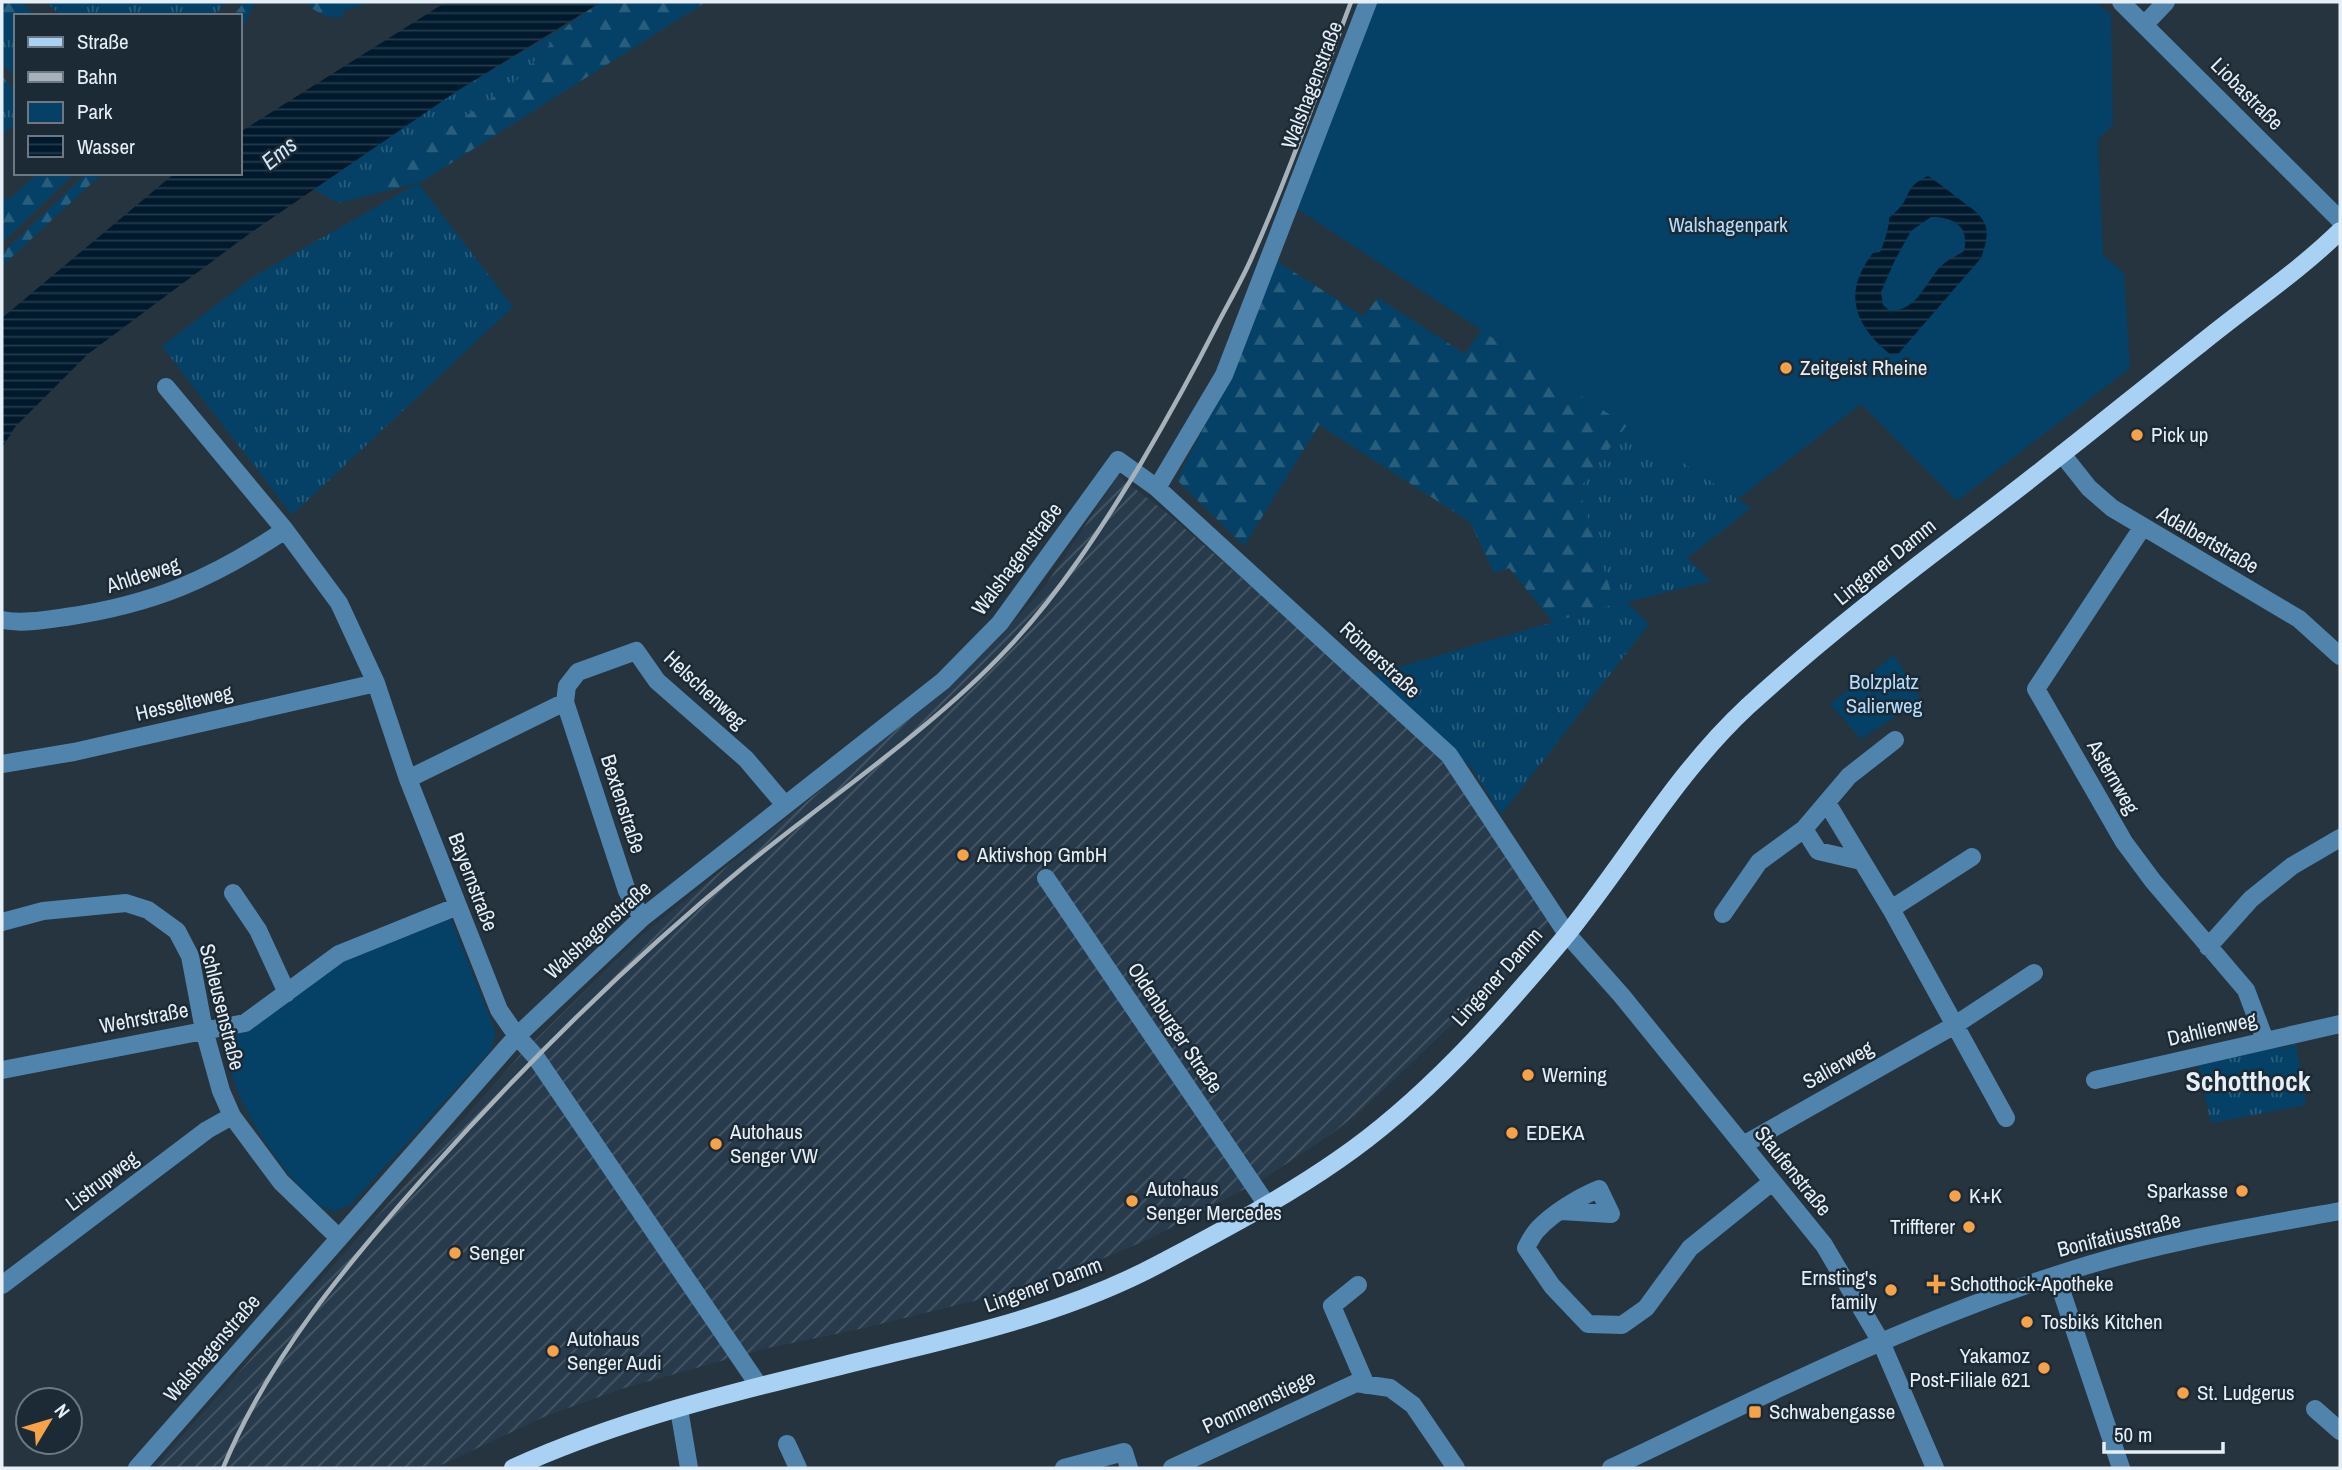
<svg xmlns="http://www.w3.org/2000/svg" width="2342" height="1470" font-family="'Archivo Narrow',sans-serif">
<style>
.industrial{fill:url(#industrial-furrows)}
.grass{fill:url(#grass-tufts)}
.forest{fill:url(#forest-firs)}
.park{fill:#054166}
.water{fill:url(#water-rules);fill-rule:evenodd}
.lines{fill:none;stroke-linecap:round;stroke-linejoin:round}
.minor{stroke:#5184ad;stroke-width:18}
.major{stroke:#a9d1f3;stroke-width:18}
.rail{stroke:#a7b1ba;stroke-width:4.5}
.poi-dot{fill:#f7a248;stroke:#1c2a35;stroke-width:2.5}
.labels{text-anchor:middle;stroke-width:5;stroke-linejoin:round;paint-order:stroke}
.street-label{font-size:21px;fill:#e6eef6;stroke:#1c2a35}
.park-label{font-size:21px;fill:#b3dbfc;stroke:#1c2a35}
.poi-label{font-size:21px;fill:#e6eef6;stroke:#1c2a35;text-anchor:start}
.water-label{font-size:23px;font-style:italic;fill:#d4e7f8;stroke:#1c2a35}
.district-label{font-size:28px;font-weight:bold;fill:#e6eef6;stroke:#1c2a35}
</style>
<defs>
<pattern id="industrial-furrows" width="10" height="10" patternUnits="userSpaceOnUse" patternTransform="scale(1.75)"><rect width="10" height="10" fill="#283b4c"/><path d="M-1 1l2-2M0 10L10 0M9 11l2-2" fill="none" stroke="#475866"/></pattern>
<pattern id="grass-tufts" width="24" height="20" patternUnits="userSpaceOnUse" patternTransform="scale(1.75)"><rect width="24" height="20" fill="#054166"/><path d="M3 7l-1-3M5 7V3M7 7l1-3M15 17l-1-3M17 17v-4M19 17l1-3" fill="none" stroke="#295d7c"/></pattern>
<pattern id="forest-firs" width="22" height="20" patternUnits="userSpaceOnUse" patternTransform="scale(1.75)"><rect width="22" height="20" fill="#054166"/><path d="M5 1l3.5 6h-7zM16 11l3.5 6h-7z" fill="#295d7c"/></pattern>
<pattern id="water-rules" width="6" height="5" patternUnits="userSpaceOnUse" patternTransform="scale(1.75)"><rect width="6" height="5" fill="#00192c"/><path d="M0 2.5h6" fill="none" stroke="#253b4b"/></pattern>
</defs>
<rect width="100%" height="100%" fill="#26343f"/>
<path class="industrial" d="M1118,476L1167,513L1447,756L1551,920L1499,983L1444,1032L1363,1109L1333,1133L1260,1181L1147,1240L1042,1284L864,1328L768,1348L621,1389L546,1416L435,1468H154L519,1056L641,936L948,687L999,638L1045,586Z"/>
<path class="grass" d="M46,2H225L215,16H61Z
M2,23H7L16,32V78L2,63Z
M570,23L515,82L339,203L313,189L457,91Z
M2,76L16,91V124L2,134Z
M418,183L513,307L292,515L162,346L253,277Z
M1627,425L1751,508L1687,558L1711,581L1627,602L1649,624L1501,815L1472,768L1372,675L1614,604L1579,489Z
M2268,1042L2281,1048L2296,1044L2306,1105L2211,1123L2197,1061Z"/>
<path class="forest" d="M2,2H21L36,16H16V32L7,23H2Z
M244,2H255L240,32V16H233Z
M309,2H340L344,17H327L311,8Z
M601,2H706L421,182L339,203L515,82L570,23Z
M38,173H75L2,243V201L13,196Z
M87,173H103L2,266V253Z
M1275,260L1363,316L1378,298L1465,354L1481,330L1627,425L1579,489L1615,604L1553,622L1509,568L1494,573L1470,522L1319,425L1244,546L1177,480L1230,376Z"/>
<path class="park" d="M324,2H372L343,11Z
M1374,2H2095L2111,14L2113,124L2098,140L2103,255L2124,273L2130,368L1957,501L1861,404L1738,499L1296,208Z
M1894,655L1921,700L1861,739L1830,704Z
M449,915L496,1033L491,1050L351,1204L334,1212C328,1209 320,1206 315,1202C281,1172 217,1082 229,1037L247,1030L339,962Z"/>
<path class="water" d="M446,2H601L457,91L249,234L88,354L15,427L2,448V318L175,173H240V132Z
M1928,176C1939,183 1949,191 1959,199C1986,218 1993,225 1981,258L1899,353L1891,355C1854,325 1842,293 1873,253L1880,252C1883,247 1890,224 1889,218C1894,213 1902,207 1905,200C1912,186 1912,184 1928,176ZM1931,217C1953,217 1970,226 1964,251C1957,256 1947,260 1941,266C1925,283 1917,311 1890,311L1883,305L1881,292L1895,260L1911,231Z"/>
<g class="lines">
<path class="minor" d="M2121,2L2340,220
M2145,24L2166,2
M166,387L285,530L339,603L376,683L408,779L499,1010L517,1036L535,1056L759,1386
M2062,454L2089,488L2112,508L2299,619L2340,656
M1157,488L1224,375L1368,2
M2142,528L2036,689L2124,842L2153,881L2246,990L2265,1040
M2,620C23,624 45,620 66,617C154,604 212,579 285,530
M565,702L627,891L642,918
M2,764L74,752L376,683
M408,779L565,702L567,686L578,672L636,651L657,681L746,759L785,805
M1827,803L1891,909L2006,1118
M1804,829L1818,851L1861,861
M1046,878L1267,1205
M233,893L258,930L287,993
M1891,909L1972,857
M1723,914L1759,862L1804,829L1849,776L1895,740
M2,922L43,911L126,903L148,910L177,931L190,956L204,1030L221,1091L232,1116L281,1182L338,1237
M2208,947L2251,899L2292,866L2340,838
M2,1070L245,1023L339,954L458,906
M2095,1080L2340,1024
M1743,1145L1955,1025L2034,973
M1561,1211L1611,1214L1599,1189C1579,1197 1553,1213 1538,1229C1533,1234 1529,1242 1526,1248L1552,1286L1588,1324L1622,1325L1646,1308L1690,1248L1772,1182
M2056,1275L2121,1468
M2,1285L207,1130L232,1116
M1358,1285L1332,1306L1366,1385
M679,1409L689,1468
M2315,1409L2340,1431
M787,1444L798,1468
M137,1468L517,1036L642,918L943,681L1000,623L1118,460L1157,488L1449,755L1567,934L1622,996L1824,1245L1881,1342L1935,1468
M1064,1468L1124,1452L1129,1468
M1172,1468L1356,1383L1390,1388L1413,1405L1456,1468
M1611,1468C1763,1396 1914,1319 2075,1269C2161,1242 2252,1227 2340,1211"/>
<path class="major" d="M513,1468C634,1413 765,1385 893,1353C985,1331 1077,1308 1161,1263C1221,1231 1282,1199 1338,1160C1424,1101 1497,1018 1564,938C1626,862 1675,774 1747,707C1822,638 1904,575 1985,514C2058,459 2128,401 2199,345C2245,307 2297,273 2340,231"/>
<path class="rail" d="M223,1468C269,1357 347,1264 426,1175C525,1064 630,960 745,866C831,796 932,729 1007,649C1059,594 1101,529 1140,465C1167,419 1193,372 1217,325C1229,302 1242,280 1252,257C1289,174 1319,87 1351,2"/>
</g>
<g class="poi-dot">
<circle cx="1786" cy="368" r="7"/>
<circle cx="2137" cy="435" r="7"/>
<circle cx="963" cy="855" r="7"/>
<circle cx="1528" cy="1075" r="7"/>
<circle cx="1512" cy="1133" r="7"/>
<circle cx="716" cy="1144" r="7"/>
<circle cx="2242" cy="1191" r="7"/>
<circle cx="1955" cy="1196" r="7"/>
<circle cx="1132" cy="1201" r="7"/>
<circle cx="1969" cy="1227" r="7"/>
<circle cx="455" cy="1253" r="7"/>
<path d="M1932.5 1273.5h7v7h7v7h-7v7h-7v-7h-7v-7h7z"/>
<circle cx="1891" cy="1290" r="7"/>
<circle cx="2027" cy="1322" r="7"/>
<circle cx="553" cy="1351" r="7"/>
<circle cx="2044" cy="1368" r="7"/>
<circle cx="2183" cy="1393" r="7"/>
<rect x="1748" y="1405" width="14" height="14" rx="3.5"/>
</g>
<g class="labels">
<g class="street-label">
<text transform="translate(1312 85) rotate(-69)" y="7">Walshagenstraße</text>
<text transform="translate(2247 94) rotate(45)" y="7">Liobastraße</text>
<text transform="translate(2208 540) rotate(30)" y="7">Adalbertstraße</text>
<text transform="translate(1017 559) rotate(-53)" y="7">Walshagenstraße</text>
<text transform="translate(1885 562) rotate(-39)" y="7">Lingener Damm</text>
<text transform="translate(143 575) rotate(-18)" y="7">Ahldeweg</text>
<text transform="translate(1380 660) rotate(43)" y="7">Römerstraße</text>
<text transform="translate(705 690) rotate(43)" y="7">Helschenweg</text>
<text transform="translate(184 703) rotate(-13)" y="7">Hesselteweg</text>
<text transform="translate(2113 777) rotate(60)" y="7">Asternweg</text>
<text transform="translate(623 804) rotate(72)" y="7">Bextenstraße</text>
<text transform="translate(473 882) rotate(69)" y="7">Bayernstraße</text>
<text transform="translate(598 930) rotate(-42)" y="7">Walshagenstraße</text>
<text transform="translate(1497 977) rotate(-48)" y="7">Lingener Damm</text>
<text transform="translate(222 1007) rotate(76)" y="7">Schleusenstraße</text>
<text transform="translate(144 1018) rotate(-11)" y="7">Wehrstraße</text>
<text transform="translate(1175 1028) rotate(56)" y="7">Oldenburger Straße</text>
<text transform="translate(2212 1029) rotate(-13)" y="7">Dahlienweg</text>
<text transform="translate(1838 1065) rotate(-29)" y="7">Salierweg</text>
<text transform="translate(1793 1171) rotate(51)" y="7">Staufenstraße</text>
<text transform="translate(102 1181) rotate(-37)" y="7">Listrupweg</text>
<text transform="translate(2119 1235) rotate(-14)" y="7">Bonifatiusstraße</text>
<text transform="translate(1043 1285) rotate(-20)" y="7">Lingener Damm</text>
<text transform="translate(212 1348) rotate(-49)" y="7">Walshagenstraße</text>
<text transform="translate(1259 1402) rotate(-25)" y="7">Pommernstiege</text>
</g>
<g class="park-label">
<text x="1728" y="232">Walshagenpark</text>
<text x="1884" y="689">Bolzplatz<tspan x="1884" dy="24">Salierweg</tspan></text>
</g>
<g class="poi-label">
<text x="1800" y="375">Zeitgeist Rheine</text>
<text x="2151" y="442">Pick up</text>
<text x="977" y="862">Aktivshop GmbH</text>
<text x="1542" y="1082">Werning</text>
<text x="730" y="1139">Autohaus<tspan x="730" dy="24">Senger VW</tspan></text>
<text x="1526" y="1140">EDEKA</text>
<text x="1146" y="1196">Autohaus<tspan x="1146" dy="24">Senger Mercedes</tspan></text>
<text x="2228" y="1198" text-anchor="end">Sparkasse</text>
<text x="1969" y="1203">K+K</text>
<text x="1955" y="1234" text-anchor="end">Triffterer</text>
<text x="469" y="1260">Senger</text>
<text x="1877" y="1285" text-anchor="end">Ernsting's<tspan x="1877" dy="24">family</tspan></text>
<text x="1950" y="1291">Schotthock-Apotheke</text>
<text x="2041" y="1329">Tosbik´s Kitchen</text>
<text x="567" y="1346">Autohaus<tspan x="567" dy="24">Senger Audi</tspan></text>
<text x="2030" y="1363" text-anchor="end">Yakamoz<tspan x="2030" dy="24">Post-Filiale 621</tspan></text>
<text x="2197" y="1400">St. Ludgerus</text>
<text x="1769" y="1419">Schwabengasse</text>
</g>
<g class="water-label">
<text transform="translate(279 153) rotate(-39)" y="8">Ems</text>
</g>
<g class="district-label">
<text x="2248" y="1091">Schotthock</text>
</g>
</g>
<rect width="2342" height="1470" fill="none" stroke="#e6eef6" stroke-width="7"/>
<rect x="14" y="14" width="228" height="161" fill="#1c2a35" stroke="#6d7882" stroke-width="2"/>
<rect x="28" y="37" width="35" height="10" fill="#a9d1f3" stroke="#6d7882" stroke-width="2"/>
<text x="77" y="49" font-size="21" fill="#e6eef6">Straße</text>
<rect x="28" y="72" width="35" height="10" fill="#a7b1ba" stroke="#6d7882" stroke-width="2"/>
<text x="77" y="84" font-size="21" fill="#e6eef6">Bahn</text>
<rect x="28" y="102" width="35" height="21" fill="#054166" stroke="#6d7882" stroke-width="2"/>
<text x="77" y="119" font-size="21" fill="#e6eef6">Park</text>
<rect x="28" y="136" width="35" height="21" fill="url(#water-rules)" stroke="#6d7882" stroke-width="2"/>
<text x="77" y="154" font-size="21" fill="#e6eef6">Wasser</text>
<g transform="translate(49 1421) rotate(52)"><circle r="33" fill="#1c2a35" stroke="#6d7882" stroke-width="2"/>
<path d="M0-5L12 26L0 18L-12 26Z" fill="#f7a248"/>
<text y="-10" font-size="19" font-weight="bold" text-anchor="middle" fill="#e6eef6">N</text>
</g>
<path d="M2104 1442v10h119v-10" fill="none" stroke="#e6eef6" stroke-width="3.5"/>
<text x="2114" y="1442" font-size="21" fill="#e6eef6" stroke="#1c2a35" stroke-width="5" paint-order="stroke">50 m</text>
</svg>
